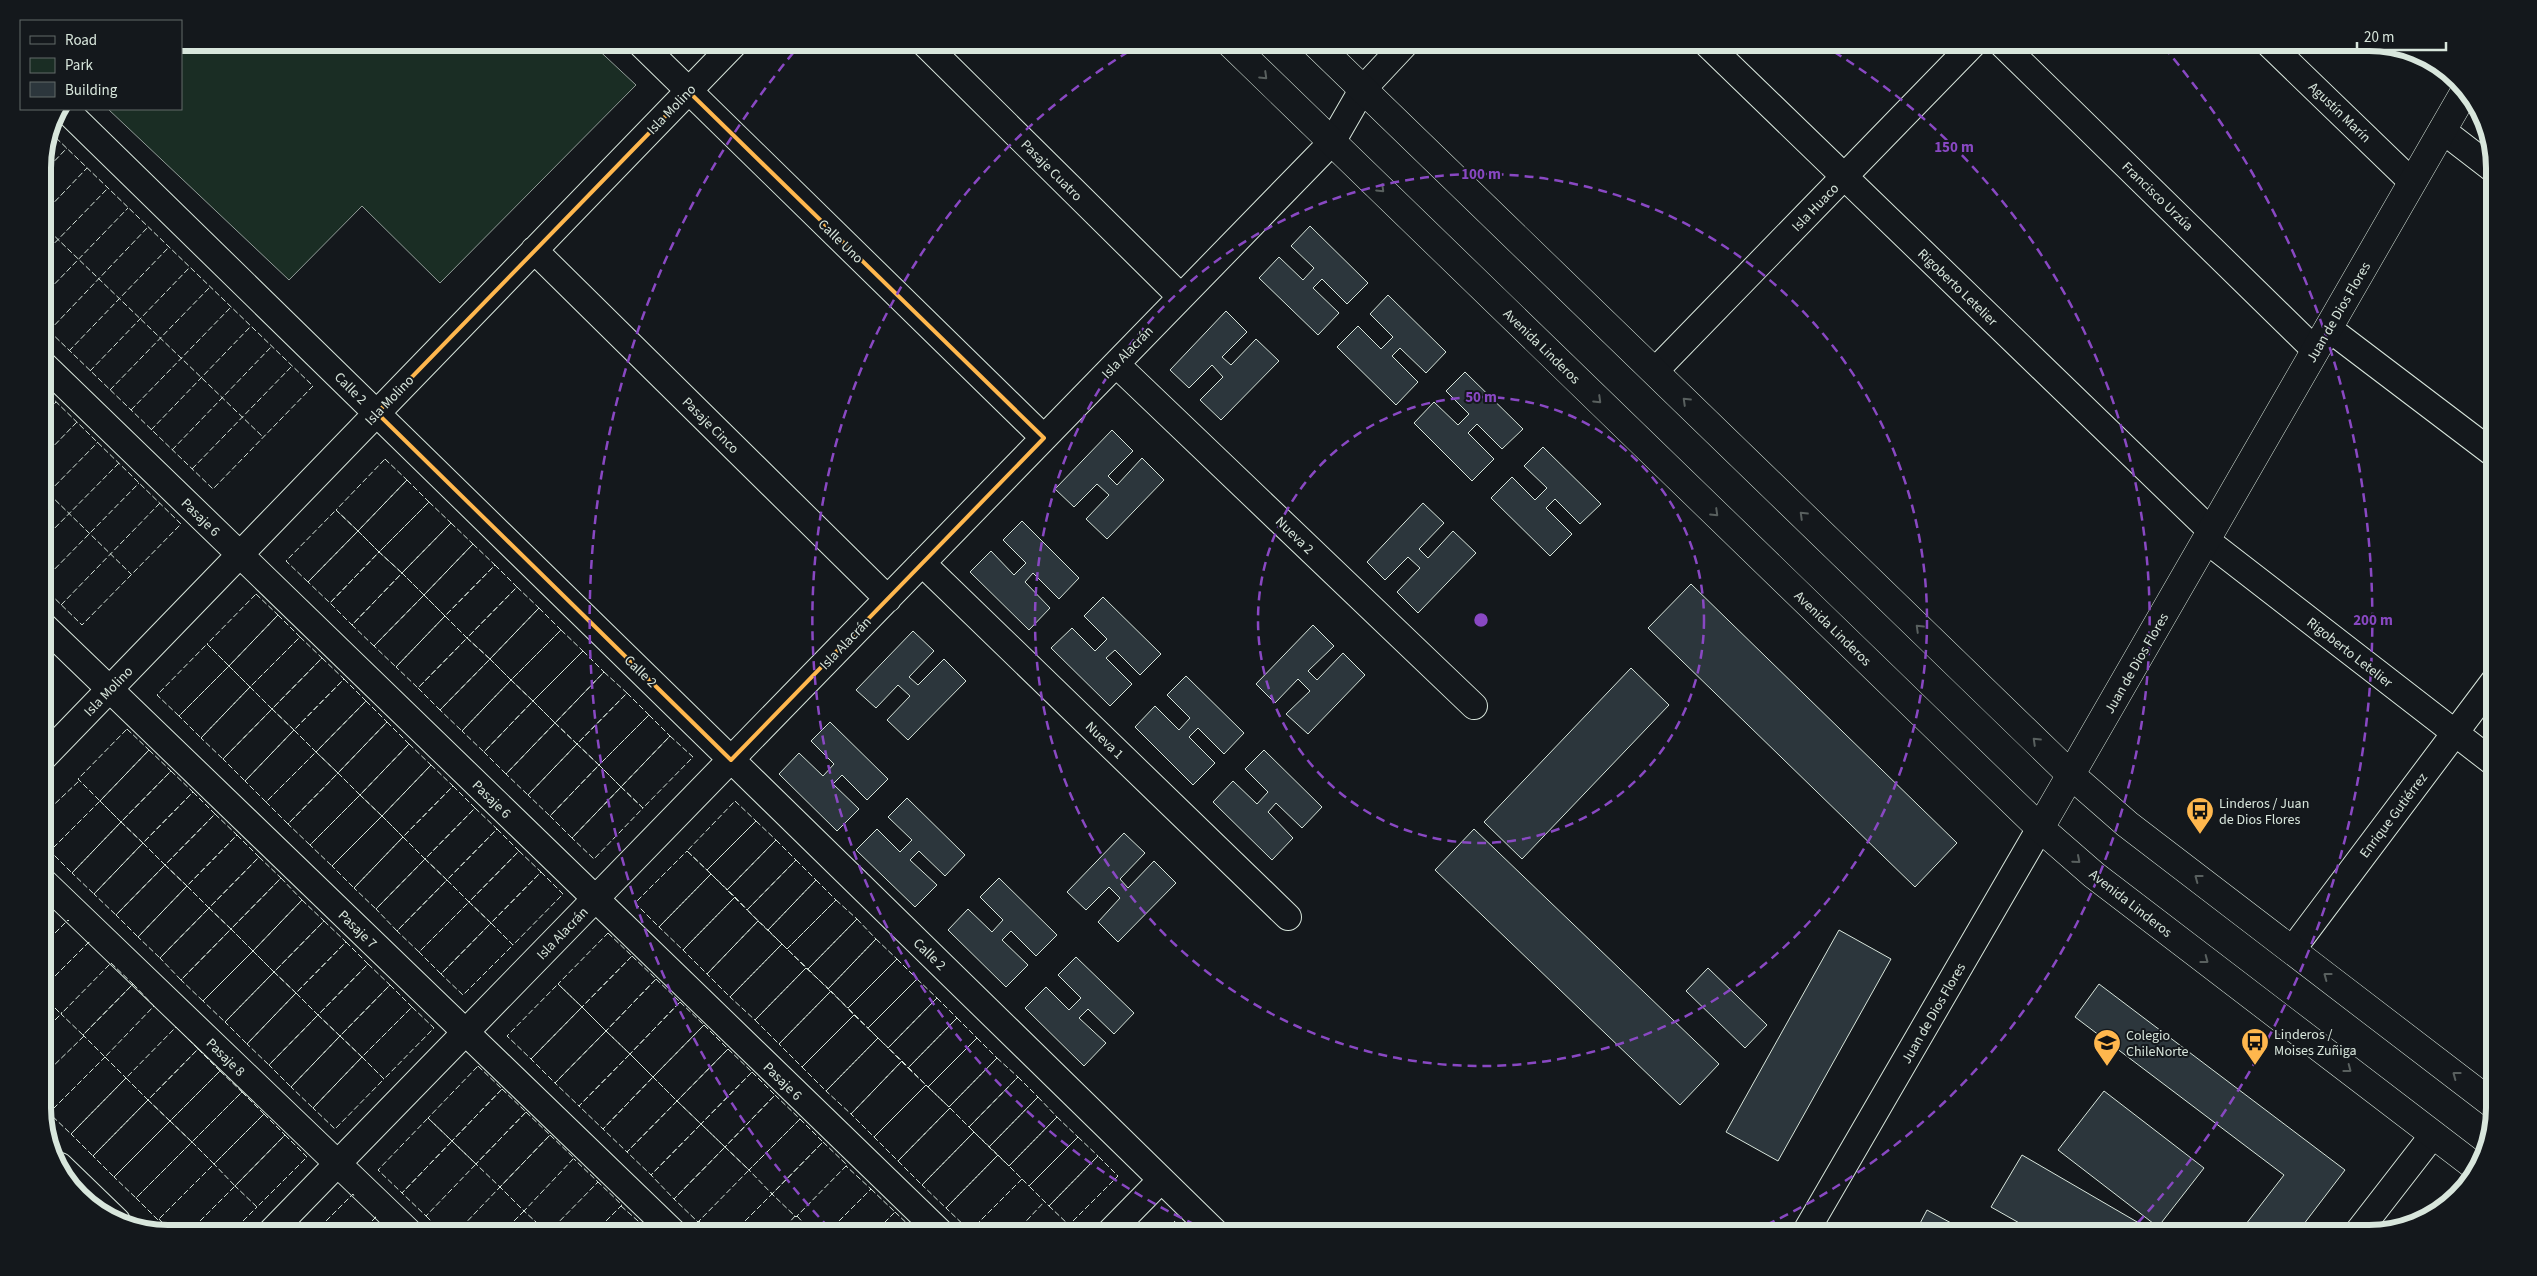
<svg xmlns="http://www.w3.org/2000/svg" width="2537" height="1276" font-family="'Source Sans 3',sans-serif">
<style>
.green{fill:#1a2d24;stroke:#939e99}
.building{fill:#2c363c;stroke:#d8e6dc}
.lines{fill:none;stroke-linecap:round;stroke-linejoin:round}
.minor-casing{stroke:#d8e6dc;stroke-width:28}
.tertiary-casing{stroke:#d8e6dc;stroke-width:29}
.minor{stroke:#14181c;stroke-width:26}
.tertiary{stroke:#14181c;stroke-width:28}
.fence{stroke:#d8e6dc;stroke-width:1;stroke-dasharray:6 2.5;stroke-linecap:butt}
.oneway{stroke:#59605f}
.marked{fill:none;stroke:#ffb74d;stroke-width:4;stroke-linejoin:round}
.ring{fill:none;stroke:#8948c3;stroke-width:2.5;stroke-dasharray:9 6}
.labels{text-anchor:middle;stroke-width:4;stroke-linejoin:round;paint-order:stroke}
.street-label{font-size:14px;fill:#d8e6dc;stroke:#14181c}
.poi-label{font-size:14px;fill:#d8e6dc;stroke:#14181c;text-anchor:start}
.rim{fill:none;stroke:#d8e6dc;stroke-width:6}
.centre{fill:#8948c3;stroke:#14181c;stroke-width:2.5}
.ring-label{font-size:15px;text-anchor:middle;font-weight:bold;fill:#8948c3;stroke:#14181c;stroke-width:4;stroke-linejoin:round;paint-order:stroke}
</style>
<rect width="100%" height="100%" fill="#14181c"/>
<path class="green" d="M181,43H591L636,85L440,283L362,206L289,280L108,109H181Z"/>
<path class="building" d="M1310,226L1368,283L1347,304L1322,279L1313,288L1339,313L1318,335L1259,278L1279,257L1303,280L1314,268L1291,246Z
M1388,295L1446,352L1426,373L1400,348L1392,356L1418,382L1396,405L1337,347L1358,326L1381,349L1393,337L1370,314Z
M1226,311L1247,332L1222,357L1231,365L1256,339L1279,361L1221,420L1200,400L1223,377L1212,365L1189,388L1170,370Z
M1465,372L1523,429L1502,449L1477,424L1468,433L1494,459L1472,481L1414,423L1434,402L1458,425L1469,414L1446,391Z
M1112,430L1133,451L1108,476L1117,485L1142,458L1164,480L1107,539L1086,519L1109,495L1097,484L1074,507L1055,489Z
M1543,447L1601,504L1580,524L1555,499L1546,508L1572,534L1550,556L1491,498L1512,477L1535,500L1547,488L1524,466Z
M1423,503L1444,523L1419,549L1428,558L1453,531L1476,553L1418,613L1397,592L1420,568L1408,557L1385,580L1367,562Z
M1022,521L1079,578L1059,599L1033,573L1025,582L1050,608L1029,630L970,572L991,551L1014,575L1026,563L1003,540Z
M1691,584L1957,843L1915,887L1648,628Z
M1103,597L1161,654L1140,675L1115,650L1106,658L1132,684L1110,706L1051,648L1072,628L1095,651L1107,639L1084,616Z
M1313,625L1334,646L1308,671L1317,680L1343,653L1365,675L1308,734L1286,714L1310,691L1298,679L1275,703L1256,684Z
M913,631L934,651L909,677L918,685L944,659L966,681L908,740L887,720L910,696L898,685L876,708L856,690Z
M1631,668L1669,705L1522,859L1484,822Z
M1186,676L1244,733L1224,754L1198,728L1189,737L1215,763L1193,785L1135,727L1155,706L1179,730L1190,718L1167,695Z
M830,722L888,779L867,800L842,775L833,784L859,809L837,831L779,774L799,753L823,776L834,764L811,741Z
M1264,750L1322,807L1302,828L1276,803L1268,812L1293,838L1272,860L1213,802L1233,781L1257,804L1268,792L1245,769Z
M907,798L965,855L945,876L919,851L910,860L937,885L915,907L856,850L877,829L900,852L912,840L888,817Z
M1474,829L1719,1064L1680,1105L1435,870Z
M1124,833L1145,853L1120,879L1128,888L1154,861L1176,883L1118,942L1098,922L1120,898L1109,887L1086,910L1067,892Z
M999,878L1057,935L1036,956L1011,931L1002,940L1028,965L1006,987L948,930L968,909L992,932L1003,920L980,897Z
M1839,930L1891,959L1778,1161L1726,1132Z
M1076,957L1134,1013L1114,1034L1088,1009L1079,1018L1106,1043L1084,1066L1025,1008L1046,987L1069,1010L1081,998L1058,975Z
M1708,968L1767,1025L1745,1048L1686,991Z
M2099,984L2345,1170L2297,1233H2239L2284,1175L2075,1017Z
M2104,1091L2204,1168L2158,1227L2058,1150Z
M2022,1155L2144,1226L2140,1233H2037L1991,1207Z
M1927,1210L1966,1231L1964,1233H1915Z"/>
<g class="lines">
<defs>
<path id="minor" d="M639,42L1044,438
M923,42L1181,297
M1705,42L2211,531
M2000,42L2315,350
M2267,42L2412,182
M65,109L1216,1233
M2442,130L2494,170
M534,250L888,599
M2328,328L2494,454
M43,364L941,1233
M1116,364L1474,706
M1655,371L1975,42
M2206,540L2494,763
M922,563L1288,917
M43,625L674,1233
M43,758L736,42
M43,881L410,1233
M2292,950L2494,681
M60,1166L117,1221
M270,1233L1332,142L1362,90L1407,42
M1109,1233L1161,1180
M1805,1233L2040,828
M2357,1233L2433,1135"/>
<path id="tertiary" d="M1229,42L2040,828L2094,875L2477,1168
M1314,42L2071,775L2127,824L2494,1105
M2040,828L2465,91"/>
</defs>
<use href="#minor" class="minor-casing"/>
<use href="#tertiary" class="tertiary-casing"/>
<use href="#minor" class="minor"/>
<use href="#tertiary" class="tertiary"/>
<path class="fence" d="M43,173L67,148
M43,214L87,168
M43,225L263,437
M43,255L108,188
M43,296L128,208
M43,325L213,489L313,386L50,132
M49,331L148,227
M69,351L169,247
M90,371L190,267
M43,389L181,524L82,625L43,587
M110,390L210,287
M131,410L231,307
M43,416L56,402
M151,430L251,326
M172,450L272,346
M43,457L77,422
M385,459L407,480L358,531L336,510Z
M192,469L292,366
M407,480L429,502L379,552L358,531Z
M43,488L131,574
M43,498L98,442
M429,502L451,523L402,573L379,552Z
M336,510L358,531L308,582L286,561Z
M451,523L473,544L424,595L402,573Z
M358,531L379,552L330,603L308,582Z
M43,540L119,463
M473,544L495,565L445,616L424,595Z
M379,552L402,573L352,625L330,603Z
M495,565L517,587L467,638L445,616Z
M402,573L424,595L374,646L352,625Z
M43,581L139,483
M517,587L539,608L490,659L467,638Z
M256,594L278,615L229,666L207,644Z
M424,595L445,616L396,667L374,646Z
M61,605L160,503
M539,608L561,630L511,680L490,659Z
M278,615L300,637L250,687L229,666Z
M445,616L467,638L418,688L396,667Z
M561,630L583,651L533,701L511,680Z
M300,637L322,658L272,709L250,687Z
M467,638L490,659L440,710L418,688Z
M207,644L229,666L179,716L157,695Z
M43,647L53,658L43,669
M583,651L604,672L555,723L533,701Z
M322,658L344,679L294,730L272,709Z
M490,659L511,680L462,731L440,710Z
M229,666L250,687L201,738L179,716Z
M604,672L627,693L577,744L555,723Z
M344,679L366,701L316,752L294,730Z
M511,680L533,701L484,752L462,731Z
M250,687L272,709L223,759L201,738Z
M627,693L649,715L599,765L577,744Z
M366,701L387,722L338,773L316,752Z
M533,701L555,723L506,774L484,752Z
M272,709L294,730L245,781L223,759Z
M649,715L670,736L621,787L599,765Z
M387,722L409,744L360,795L338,773Z
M555,723L577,744L528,795L506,774Z
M127,729L149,750L100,801L78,779Z
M294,730L316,752L266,802L245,781Z
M670,736L693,757L643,808L621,787Z
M409,744L431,765L382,816L360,795Z
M577,744L599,765L550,816L528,795Z
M149,750L171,771L121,822L100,801Z
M316,752L338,773L288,824L266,802Z
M431,765L453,786L403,837L382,816Z
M599,765L621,787L572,838L550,816Z
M171,771L193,792L143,843L121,822Z
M338,773L360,795L310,845L288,824Z
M453,786L475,808L425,859L403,837Z
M621,787L643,808L594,859L572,838Z
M193,792L215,814L165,865L143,843Z
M360,795L382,816L332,866L310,845Z
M100,801L121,822L72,873L50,851Z
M735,801L756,821L707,870L687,851Z
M475,808L497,829L447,880L425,859Z
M215,814L237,835L187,886L165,865Z
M43,815L79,781
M382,816L403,837L354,888L332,866Z
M756,821L776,840L727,890L707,870Z
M121,822L143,843L94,894L72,873Z
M497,829L519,851L469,902L447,880Z
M237,835L259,857L209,908L187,886Z
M403,837L425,859L376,909L354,888Z
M776,840L796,860L747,910L727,890Z
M143,843L165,865L116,915L94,894Z
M43,844L50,851L52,850
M519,851L541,872L491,923L469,902Z
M687,851L711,874L659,927L635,903Z
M259,857L281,878L231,929L209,908Z
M425,859L447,880L397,931L376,909Z
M796,860L816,880L768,930L747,910Z
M165,865L187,886L138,937L116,915Z
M541,872L563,894L513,945L491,923Z
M711,874L735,897L683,950L659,927Z
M281,878L302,900L253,951L231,929Z
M447,880L469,902L419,952L397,931Z
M816,880L836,900L787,949L768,930Z
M187,886L209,908L160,958L138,937Z
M735,897L758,921L707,974L683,950Z
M302,900L324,921L274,972L253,951Z
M836,900L857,919L808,969L787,949Z
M469,902L491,923L441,974L419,952Z
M209,908L231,929L181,980L160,958Z
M857,919L876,939L828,989L808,969Z
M324,921L346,942L296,993L274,972Z
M758,921L782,944L730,997L707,974Z
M491,923L513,945L463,995L441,974Z
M231,929L253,951L203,1001L181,980Z
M608,933L632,956L582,1007L558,984Z
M876,939L897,959L848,1008L828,989Z
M346,942L368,964L318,1015L296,993Z
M782,944L806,968L755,1020L730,997Z
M43,945L68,920L69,921
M253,951L274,972L225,1022L203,1001Z
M632,956L656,979L606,1031L582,1007Z
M897,959L917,979L868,1028L848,1008Z
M111,963L133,984L83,1035L61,1014Z
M368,964L390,985L340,1036L318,1015Z
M806,968L831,991L779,1044L755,1020Z
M274,972L296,993L247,1044L225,1022Z
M656,979L680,1002L630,1054L606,1031Z
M917,979L937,998L888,1048L868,1028Z
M133,984L154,1006L105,1057L83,1035Z
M558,984L582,1007L531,1059L507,1036Z
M390,985L412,1007L362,1057L340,1036Z
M43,988L89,942L91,943
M831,991L854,1015L802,1067L779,1044Z
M296,993L318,1015L269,1065L247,1044Z
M43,996L61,1014L62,1012
M937,998L957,1018L908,1068L888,1048Z
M680,1002L704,1025L653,1077L630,1054Z
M412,1007L434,1028L384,1079L362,1057Z
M582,1007L606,1031L555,1083L531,1059Z
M318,1015L340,1036L291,1087L269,1065Z
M854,1015L878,1038L826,1091L802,1067Z
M957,1018L977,1038L928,1087L908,1068Z
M704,1025L728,1049L677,1101L653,1077Z
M176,1027L198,1049L148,1100L126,1078Z
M606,1031L630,1054L579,1106L555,1083Z
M43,1032L61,1014
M340,1036L362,1057L313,1108L291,1087Z
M878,1038L902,1061L851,1114L826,1091Z
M977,1038L997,1058L949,1107L928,1087Z
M198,1049L220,1071L170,1121L148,1100Z
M728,1049L752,1072L701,1124L677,1101Z
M630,1054L653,1077L603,1129L579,1106Z
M105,1057L126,1078L71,1134L49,1113Z
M362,1057L384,1079L335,1129L313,1108Z
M997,1058L1018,1077L969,1127L949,1107Z
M902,1061L926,1085L874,1137L851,1114Z
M478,1066L502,1089L452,1141L428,1118Z
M220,1071L242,1092L192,1142L170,1121Z
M752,1072L775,1095L725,1147L701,1124Z
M43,1076L84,1036
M653,1077L677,1101L627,1152L603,1129Z
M1018,1077L1038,1097L989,1147L969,1127Z
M126,1078L148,1100L93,1156L71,1134Z
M926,1085L950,1108L898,1161L874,1137Z
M502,1089L526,1112L476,1164L452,1141Z
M242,1092L264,1114L214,1164L192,1142Z
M775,1095L800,1119L749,1170L725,1147Z
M1038,1097L1057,1117L1009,1166L989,1147Z
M148,1100L170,1121L114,1177L93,1156Z
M677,1101L701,1124L651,1175L627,1152Z
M43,1106L50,1112
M950,1108L974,1132L922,1185L898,1161Z
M526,1112L550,1135L500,1187L476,1164Z
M264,1114L285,1135L235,1186L214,1164Z
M1057,1117L1078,1137L1029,1186L1009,1166Z
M428,1118L452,1141L402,1193L378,1170Z
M800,1119L823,1142L772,1194L749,1170Z
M170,1121L192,1142L136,1198L114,1177Z
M701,1124L725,1147L674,1199L651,1175Z
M974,1132L998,1155L946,1208L922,1185Z
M285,1135L307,1157L257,1207L235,1186Z
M550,1135L574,1158L524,1211L500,1187Z
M1078,1137L1098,1156L1049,1206L1029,1186Z
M452,1141L476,1164L426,1216L402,1193Z
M192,1142L214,1164L158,1220L136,1198Z
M823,1142L847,1165L796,1217L772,1194Z
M725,1147L749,1170L698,1222L674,1199Z
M998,1155L1022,1179L970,1231L946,1208Z
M871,1189L895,1212L874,1233
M621,1206L646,1228L641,1233
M526,1209L524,1211L548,1233
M895,1212L917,1233
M426,1216L443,1233
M797,1216L813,1233
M159,1219L172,1233
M699,1221L710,1233
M646,1228L652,1233
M188,1233L235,1186
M231,1233L257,1207
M314,1233L353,1194L354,1196
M360,1233L376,1217L374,1215
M456,1233L500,1187
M502,1233L524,1211L522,1209
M548,1233L598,1182L574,1159
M594,1233L622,1205L598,1182L597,1183
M733,1233L772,1194L771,1192
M780,1233L795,1216
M827,1233L871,1189L846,1166
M1015,1233L1045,1201
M1061,1233L1118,1176L1098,1156L1049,1206L1069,1225
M1162,1233L1174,1221L1187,1233"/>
</g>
<defs><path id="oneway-chevron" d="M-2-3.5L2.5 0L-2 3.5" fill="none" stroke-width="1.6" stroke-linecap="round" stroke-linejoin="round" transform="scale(1.25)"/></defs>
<g class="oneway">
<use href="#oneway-chevron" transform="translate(1264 76) rotate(44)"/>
<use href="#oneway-chevron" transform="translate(1381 189) rotate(44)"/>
<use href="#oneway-chevron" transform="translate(1598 400) rotate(44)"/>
<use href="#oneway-chevron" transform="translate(1686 401) rotate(-136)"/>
<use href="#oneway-chevron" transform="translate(1715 513) rotate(44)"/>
<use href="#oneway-chevron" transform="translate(1803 515) rotate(-136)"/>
<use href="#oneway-chevron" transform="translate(1919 628) rotate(-136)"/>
<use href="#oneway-chevron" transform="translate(2036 741) rotate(-136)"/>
<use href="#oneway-chevron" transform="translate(2077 860) rotate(41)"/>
<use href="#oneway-chevron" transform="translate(2198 878) rotate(-143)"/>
<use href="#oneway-chevron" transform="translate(2205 960) rotate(37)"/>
<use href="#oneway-chevron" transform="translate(2327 976) rotate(-143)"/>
<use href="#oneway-chevron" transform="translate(2348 1069) rotate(37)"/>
<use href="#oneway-chevron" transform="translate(2456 1075) rotate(-143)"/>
</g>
<path class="marked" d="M689,92L1044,438L731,760L377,413Z"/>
<g class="ring">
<circle cx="1481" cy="620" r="223"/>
<circle cx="1481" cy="620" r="446"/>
<path d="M1209 1231A669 669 0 0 1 1141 44M1821 44A669 669 0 0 1 1753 1231"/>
<path d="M829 1228A892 892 0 0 1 798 47M2164 47A892 892 0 0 1 2133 1228"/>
</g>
<defs>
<symbol id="bus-pin" viewBox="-11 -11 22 30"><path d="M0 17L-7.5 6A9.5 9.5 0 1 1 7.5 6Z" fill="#ffb74d" stroke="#14181c"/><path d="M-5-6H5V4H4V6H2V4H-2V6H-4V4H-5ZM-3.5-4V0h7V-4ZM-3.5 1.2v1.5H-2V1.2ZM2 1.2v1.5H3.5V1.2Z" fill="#111"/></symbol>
<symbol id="school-pin" viewBox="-11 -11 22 30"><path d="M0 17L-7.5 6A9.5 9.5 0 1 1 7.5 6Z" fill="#ffb74d" stroke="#14181c"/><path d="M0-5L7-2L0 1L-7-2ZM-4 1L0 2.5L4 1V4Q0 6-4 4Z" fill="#111"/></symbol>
</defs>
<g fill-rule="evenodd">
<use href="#bus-pin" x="2184" y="795" width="32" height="43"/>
<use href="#bus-pin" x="2239" y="1026" width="32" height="43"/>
<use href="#school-pin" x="2091" y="1027" width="32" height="43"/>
</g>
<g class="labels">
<g class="street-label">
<text transform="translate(671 109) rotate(-46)" y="5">Isla Molino</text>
<text transform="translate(2340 112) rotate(44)" y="5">Agustín Marín</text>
<text transform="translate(1052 170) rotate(45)" y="5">Pasaje Cuatro</text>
<text transform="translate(2158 196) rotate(44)" y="5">Francisco Urzúa</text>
<text transform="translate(1815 207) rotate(-46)" y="5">Isla Huaco</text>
<text transform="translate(841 241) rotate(44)" y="5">Calle Uno</text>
<text transform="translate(1958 287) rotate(44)" y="5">Rigoberto Letelier</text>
<text transform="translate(2338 312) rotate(-60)" y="5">Juan de Dios Flores</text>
<text transform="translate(1542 346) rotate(44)" y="5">Avenida Linderos</text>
<text transform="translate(1127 352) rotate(-46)" y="5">Isla Alacrán</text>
<text transform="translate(351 388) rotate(45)" y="5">Calle 2</text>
<text transform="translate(389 400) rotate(-46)" y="5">Isla Molino</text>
<text transform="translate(711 425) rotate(45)" y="5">Pasaje Cinco</text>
<text transform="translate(201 517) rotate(44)" y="5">Pasaje 6</text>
<text transform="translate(1295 535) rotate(44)" y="5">Nueva 2</text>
<text transform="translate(1833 628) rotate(44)" y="5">Avenida Linderos</text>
<text transform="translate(845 643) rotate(-46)" y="5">Isla Alacrán</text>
<text transform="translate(2350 652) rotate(38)" y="5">Rigoberto Letelier</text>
<text transform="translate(2136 663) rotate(-60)" y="5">Juan de Dios Flores</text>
<text transform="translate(641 671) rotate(44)" y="5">Calle 2</text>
<text transform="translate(108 691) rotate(-46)" y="5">Isla Molino</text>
<text transform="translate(1105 740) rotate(44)" y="5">Nueva 1</text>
<text transform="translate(492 799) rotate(44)" y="5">Pasaje 6</text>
<text transform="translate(2393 815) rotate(-53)" y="5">Enrique Gutiérrez</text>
<text transform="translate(2131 903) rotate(38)" y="5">Avenida Linderos</text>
<text transform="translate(358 929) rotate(44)" y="5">Pasaje 7</text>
<text transform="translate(562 933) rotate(-46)" y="5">Isla Alacrán</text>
<text transform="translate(930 954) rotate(44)" y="5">Calle 2</text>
<text transform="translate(1933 1013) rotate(-60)" y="5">Juan de Dios Flores</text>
<text transform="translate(226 1057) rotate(44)" y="5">Pasaje 8</text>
<text transform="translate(783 1081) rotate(44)" y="5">Pasaje 6</text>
</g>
<g class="poi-label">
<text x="2219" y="808">Linderos / Juan<tspan x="2219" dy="16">de Dios Flores</tspan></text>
<text x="2274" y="1039">Linderos /<tspan x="2274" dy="16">Moises Zuñiga</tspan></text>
<text x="2126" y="1040">Colegio<tspan x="2126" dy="16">ChileNorte</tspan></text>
</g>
</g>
<path d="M0 0H2537V1276H0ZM168 51H2369A117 117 0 0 1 2486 168V1108A117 117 0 0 1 2369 1225H168A117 117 0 0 1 51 1108V168A117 117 0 0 1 168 51Z" fill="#14181c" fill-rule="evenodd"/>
<path class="rim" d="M168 51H2369A117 117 0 0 1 2486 168V1108A117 117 0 0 1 2369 1225H168A117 117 0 0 1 51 1108V168A117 117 0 0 1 168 51Z"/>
<circle cx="1481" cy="620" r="8" class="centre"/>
<g class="ring-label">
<text x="1954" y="152">150 m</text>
<text x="1481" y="179">100 m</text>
<text x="1481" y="402">50 m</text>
<text x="2373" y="625">200 m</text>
</g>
<rect x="20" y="20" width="162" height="90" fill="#14181c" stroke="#626a69"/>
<rect x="30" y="36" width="25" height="8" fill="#14181c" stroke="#626a69"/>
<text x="65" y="45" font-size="15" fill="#d8e6dc">Road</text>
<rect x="30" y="58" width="25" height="15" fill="#1a2d24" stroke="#626a69"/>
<text x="65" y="70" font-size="15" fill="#d8e6dc">Park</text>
<rect x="30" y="82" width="25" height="15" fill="#2c363c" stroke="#626a69"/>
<text x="65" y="95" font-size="15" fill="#d8e6dc">Building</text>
<path d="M2357 42v8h89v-8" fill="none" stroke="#d8e6dc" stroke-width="2.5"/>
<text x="2364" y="42" font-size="15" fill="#d8e6dc" stroke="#14181c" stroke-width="4" paint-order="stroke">20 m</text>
</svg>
